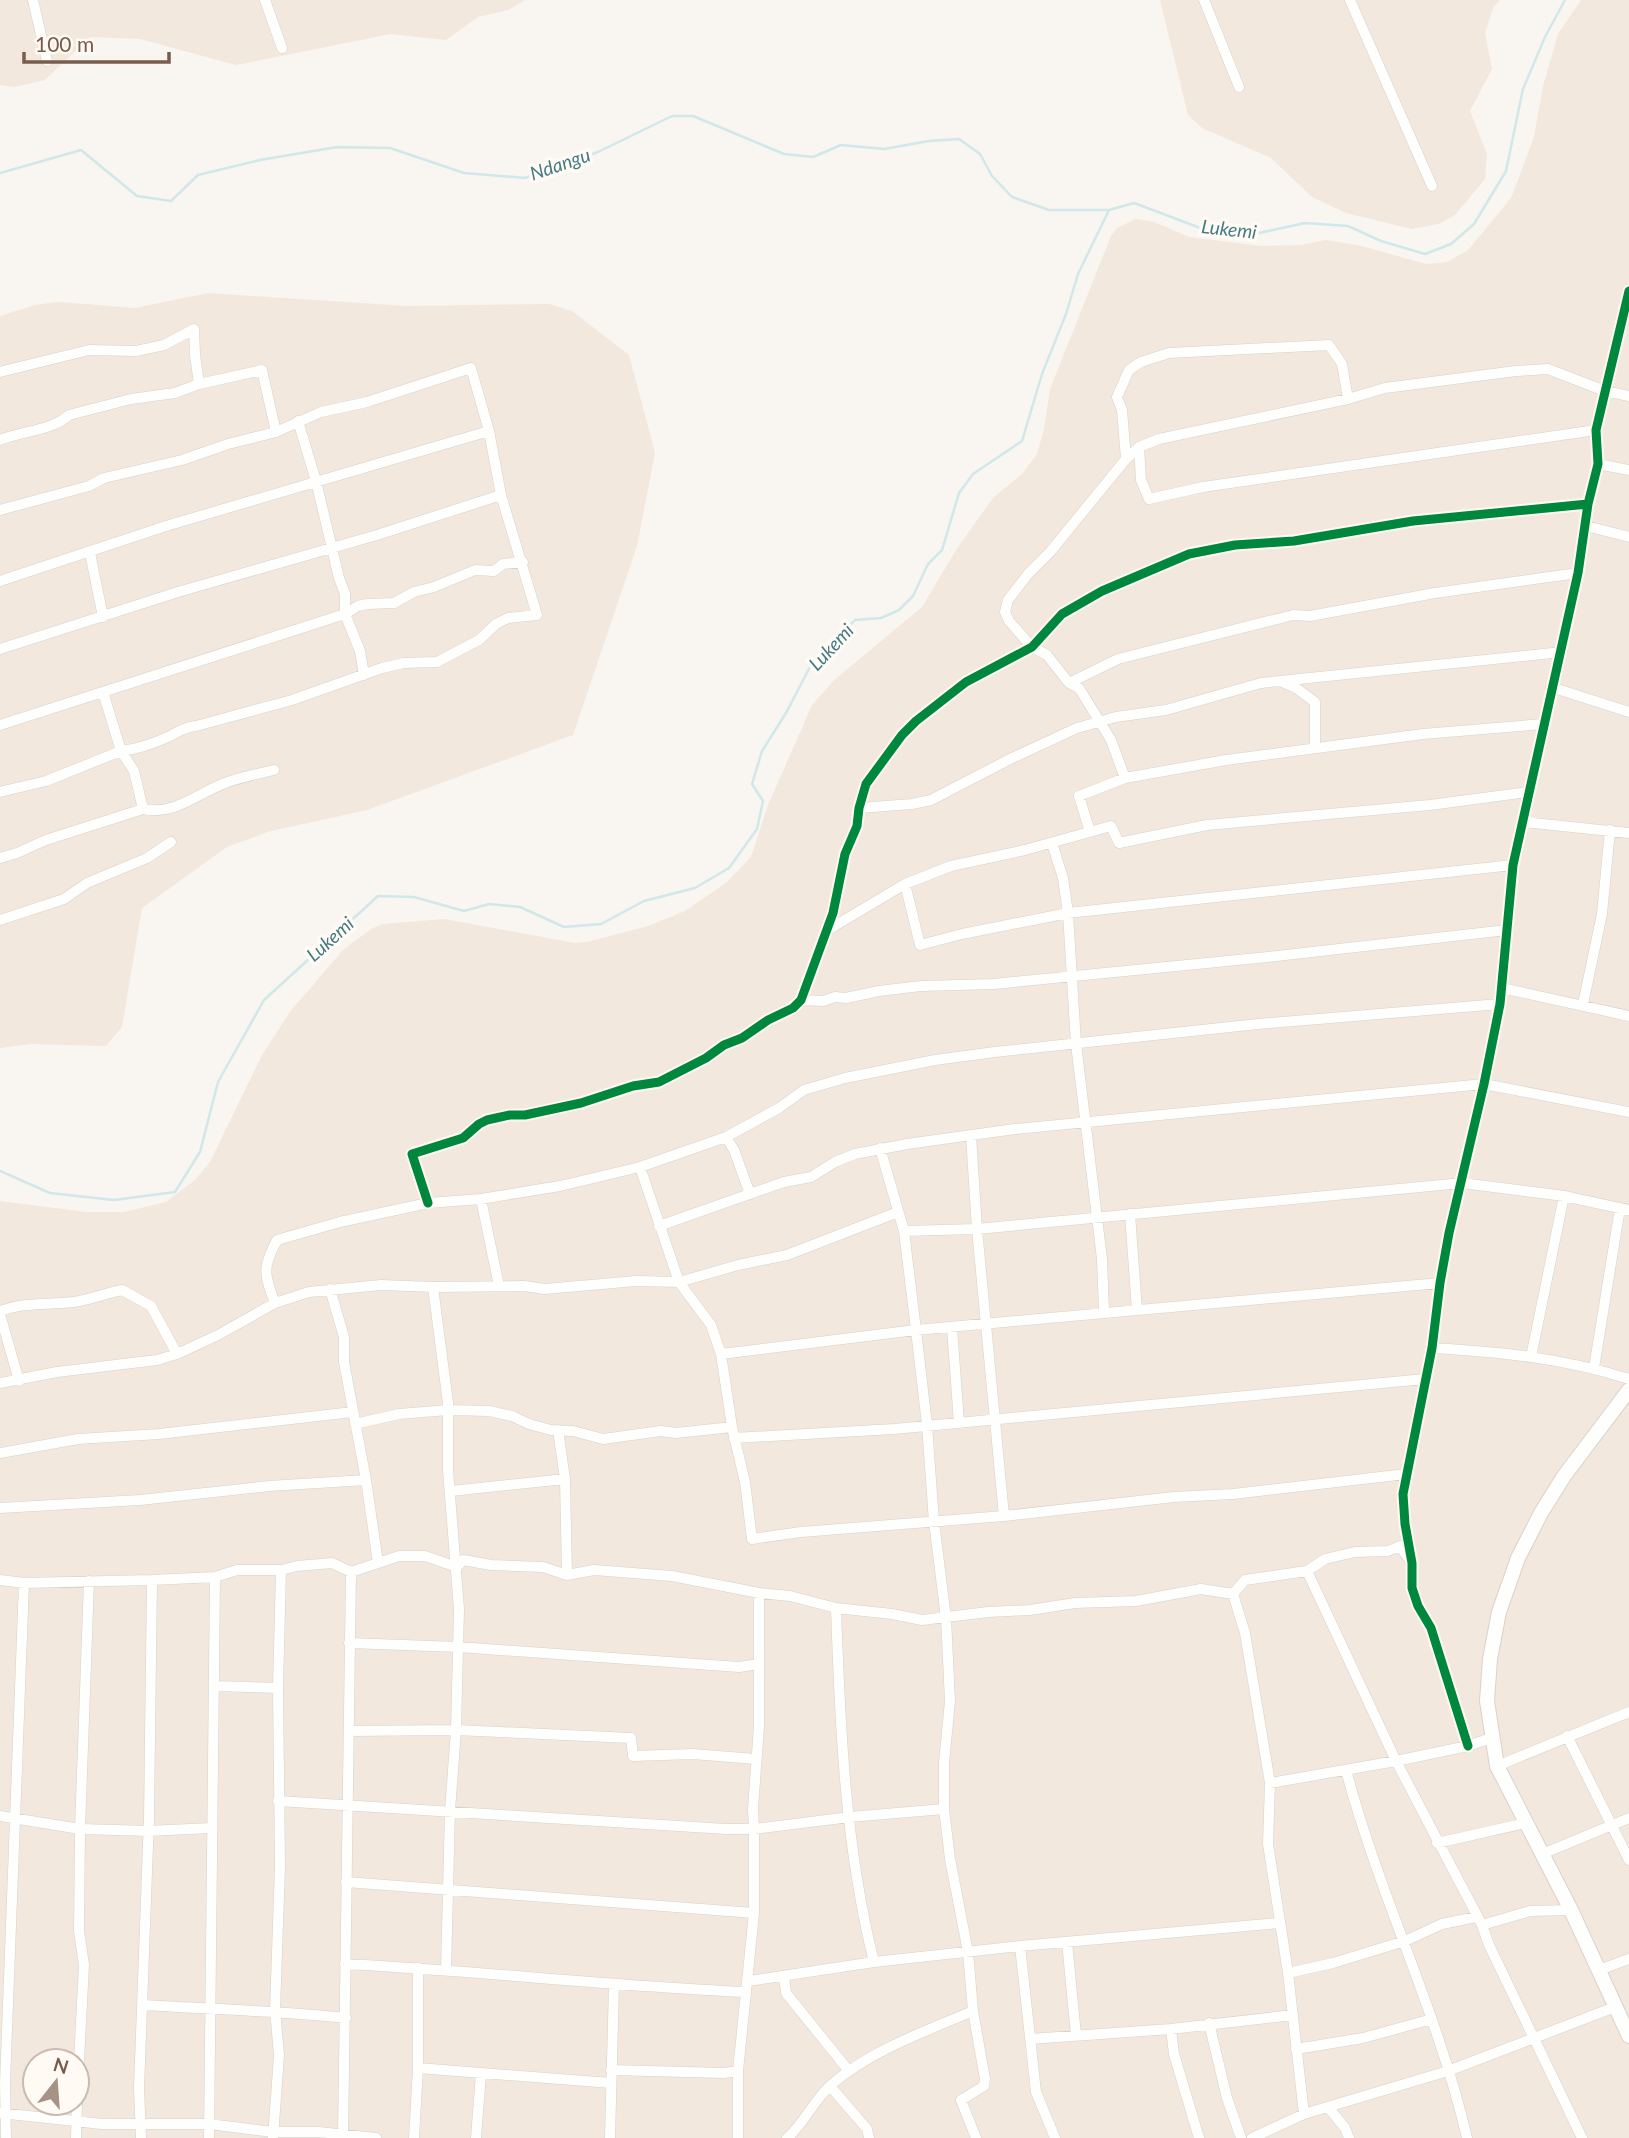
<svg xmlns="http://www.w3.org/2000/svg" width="1629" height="2138" font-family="Lato,sans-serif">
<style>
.residential{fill:#f2e8de;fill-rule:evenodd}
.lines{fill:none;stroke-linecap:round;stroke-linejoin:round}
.stream{stroke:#d0e8ea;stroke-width:2.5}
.street-casing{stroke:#d7d1cb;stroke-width:11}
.secondary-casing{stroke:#d9d2cb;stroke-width:16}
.street{stroke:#fefefd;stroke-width:10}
.secondary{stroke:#fefefd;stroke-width:14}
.cycleway-casing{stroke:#fffaf3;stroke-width:13}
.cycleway{stroke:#00873e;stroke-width:9}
.labels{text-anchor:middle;stroke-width:7;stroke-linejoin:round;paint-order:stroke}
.water-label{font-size:19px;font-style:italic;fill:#437c86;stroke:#fffaf3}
</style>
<rect width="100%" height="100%" fill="#f9f5f0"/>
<path class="residential" d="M0,0H525L508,10L478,17L446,40L390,34L236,65L140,39L90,37L45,80L14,87L0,85Z
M1160,0H1500L1493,8L1485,33L1492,69L1470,111L1487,154L1485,179L1455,215L1439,224L1412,229L1346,213L1312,197L1271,158L1202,128L1188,115Z
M1581,0H1629V2138H0V1201L86,1212H124L166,1202L195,1180L210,1162L261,1057L289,1013L343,950L371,929L383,924L444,919L575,943L587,942L648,926L685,911L726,883L751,857L768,805L812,705L833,681L922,607L956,550L980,516L994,497L1023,473L1037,454L1044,429L1050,389L1111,236L1117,228L1136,219L1154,222L1189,237L1261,246L1301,245L1325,240L1358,245L1426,264L1447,262L1468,250L1511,198L1534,137L1543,86L1558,34ZM35,2061H77V2103H35Z
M208,293L406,306L549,304L572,311L629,355L655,453L637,546L573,735L367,810L267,832L227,847L142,908L122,1027L106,1046L31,1044L0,1048V316L35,305L59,302L135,308Z"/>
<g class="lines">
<path class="stream" d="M0,173L81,150L137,196L171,201L198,175L260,160L337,147L390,148L464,173L525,178L598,152L672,116H693L784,154L813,157L841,145L884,149L929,141L959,139L980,154L992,176L1012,197L1049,210H1109L1134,203L1203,229L1259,233L1305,223L1348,226L1381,241L1425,254L1451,244L1474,224L1506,171L1523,89L1545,37L1565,0
M0,1171L50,1193L114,1200L175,1192L200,1152L218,1082L264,1000L378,896L414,897L464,911L489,904L520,907L564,927L601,924L644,901L695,888L729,868L757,829L763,801L752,784L762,751L786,713L811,665L855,620L881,618L899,610L913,596L928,564L942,550L959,493L973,474L1022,441L1042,374L1066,314L1078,274L1109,210"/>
<defs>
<path id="street" d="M33,0L47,61
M265,0L282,48
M1204,0L1239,87
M1350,0L1432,186
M0,372L89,350L136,351L164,345L194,329L195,355L199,384
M298,421L316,481L339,578L345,594V614L360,651L364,675
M0,440C21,431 52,431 69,415L131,399L175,393L199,384L262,370L276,432
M1139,447L1141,480L1149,499L1203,487L1596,430
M1126,459L1122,410L1117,397L1129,370L1141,362L1169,353L1329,345L1342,364L1348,399
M1598,464L1629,470
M0,510L89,486L104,478L182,460L228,444L276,432L321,412L367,402L471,368L489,431L501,495L537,615L508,618L496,624L479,640L437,662L404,663L382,668L292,700L196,726C185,727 180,731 170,736C155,743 138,749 121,751L46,781L0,792
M1586,526L1629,537
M90,553L103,617
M0,581L166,526L489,431
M0,649L178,592L377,535L501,495
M1282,682L1296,688L1315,702V747
M1069,683L1118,659L1293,615L1310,616L1435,593L1578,573
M1551,687L1629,712
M103,692L121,751L134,771L143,809
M0,725L345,614L358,606L367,604L394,603L414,592L434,587L475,570L494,571L503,564L523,562
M1125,778L1111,740L1079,688L1069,683L1047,655L1032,647L1009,621L1005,612L1008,600L1028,574L1050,552L1126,459L1139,447L1159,439L1348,399L1385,388L1516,371L1548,369L1605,391L1629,396
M859,808L912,804L931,800L1012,758L1077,728L1116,717L1166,710L1261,683L1562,652
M1524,822L1629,833
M1090,832L1079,796L1125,778L1226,760L1423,734L1543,724
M1052,843L1063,878L1068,913L1076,1044L1102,1259L1104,1312
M0,858L17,853L46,840L143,809C174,816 198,793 225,783C241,777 258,774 274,770
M905,884L920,945L962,934L1068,913L1513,865
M0,920L64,899L87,883L147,858L171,842
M826,931L905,884L951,866L1025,850L1111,826L1119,843L1207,825L1430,805L1528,792
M1502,988L1629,1016
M801,1000L823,1001L835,997L846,998L879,991L921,986L994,984L1268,957L1507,930
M1583,1004L1602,914L1610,830
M971,1136L977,1229L1004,1516
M726,1137L734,1150L750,1194
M880,1148L904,1231L916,1330L927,1425L934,1522L946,1618L950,1701L944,1763V1809L950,1859L968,1952L973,2011L985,2079L984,2086L961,2100L976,2138
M640,1167L679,1282L711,1325L721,1354L732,1427L745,1482L752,1539L801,1532L1004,1516L1174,1497L1233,1494L1406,1474
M481,1199L499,1286
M428,1203L412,1154L463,1138L479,1124L487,1120L510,1115H525L581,1103L633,1086L659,1082L706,1058L724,1045L742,1038L768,1020L793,1008L801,1000L833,913L845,854L857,826L859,808L866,784L902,735L916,721L966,682L1032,647L1062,614L1102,591L1189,554L1235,545L1294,541L1413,521L1588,504
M1130,1214L1137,1310
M659,1226L784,1182L811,1177L835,1162L855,1154L907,1144L1015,1129L1484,1084L1629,1112
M904,1231L977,1229L1462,1183L1564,1196L1629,1210
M433,1287L448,1403V1470L459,1609L456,1730L450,1811L446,1970
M330,1289L344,1337V1362L366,1480L378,1563
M275,1303C264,1274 262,1268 277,1240L340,1222L428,1203L481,1199L560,1186L640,1167L726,1137L779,1108L804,1090L845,1078L935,1060L995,1052L1258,1024L1500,1004
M0,1311C24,1302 48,1305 73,1302C90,1300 106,1293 122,1290L151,1306L177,1354
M0,1314L19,1381
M952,1328L959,1423
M1432,1348C1501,1352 1563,1358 1629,1379
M721,1354L916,1330L1440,1283
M1531,1357L1564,1196
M1594,1368L1620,1208
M0,1383L57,1372L157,1360L177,1354L218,1335L275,1303L309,1292L381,1285L433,1287L524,1286L545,1289L636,1281L679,1282L738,1265L787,1255L898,1212
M355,1424L399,1414L448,1410L489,1411L512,1416L529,1424L551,1430L573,1431L603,1439L661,1431L676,1433L732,1427
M558,1430L565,1479L567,1575
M734,1438L894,1429L1425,1379
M0,1453L78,1439L159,1434L353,1412
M451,1491L565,1479
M0,1508L140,1500L269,1486L366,1480
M1307,1571L1396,1761L1482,1925L1489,1945L1582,2138
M0,1580L24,1583L152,1580L215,1577L237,1570H281L297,1566L332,1563L351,1572L399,1556H425L457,1567L463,1560L491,1565L543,1567L567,1575L594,1570L672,1576L759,1593L790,1596L836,1608L892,1614L922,1620L988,1612L1030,1610L1075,1603L1136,1601L1201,1589L1233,1594L1245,1580L1307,1571L1325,1559L1355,1552L1388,1551L1400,1546L1409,1559
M1233,1594L1245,1633L1270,1783L1268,1844L1288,1973L1304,2114
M836,1608C840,1726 845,1847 874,1962
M349,1643L458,1647L739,1667L759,1664
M215,1686L278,1688
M349,1731L456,1730L631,1738L633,1756L693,1754L755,1759
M1567,1736L1629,1860
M1468,1746L1431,1628L1418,1606L1412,1588V1563L1405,1524L1403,1494L1432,1348L1440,1283L1449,1233L1484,1084L1500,1004L1513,865L1578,573L1588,504L1598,464L1596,430L1629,291
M1497,1766L1629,1712
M1346,1770C1379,1895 1438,2012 1467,2138
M1270,1783L1396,1761L1468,1746L1494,1737
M278,1801L726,1829H754L850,1817L944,1809
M0,1816L80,1829L148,1831L211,1828
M1437,1843L1526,1823
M1542,1854L1629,1818
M346,1882L754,1913
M1482,1925L1530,1911L1571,1910
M1067,1942L1076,2035
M1020,1946L1036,2092L1055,2138
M345,1964C479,1971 612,1986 746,1992
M1599,1970L1629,1959
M1288,1973L1333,1963L1405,1941L1442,1924L1476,1917
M784,1976L786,1993L849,2071
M749,1981L874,1962L1020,1946L1279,1923
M142,2005C210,2009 278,2011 346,2018
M1209,2023L1227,2098L1241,2138
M1171,2029L1174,2054L1199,2138
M1030,2039L1171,2029L1293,2015
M1296,2049L1363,2038L1432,2019
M418,2068L611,2083
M611,2070L724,2073L738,2071
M830,2086L867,2129L869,2138
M77,2099L84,1965L79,1931L80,1829L89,1581
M1328,2107L1345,2128L1349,2138
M0,2113L102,2124H209L273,2132H319L376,2138
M6,2138L5,2083L24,1583
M76,2138L77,2103
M141,2138L139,2088L149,1818L152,1580
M209,2138L215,1577
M273,2138L279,2055L275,2010L280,1866L278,1688L281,1570
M343,2138L351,1572
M414,2138L418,2068V1968
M476,2138L481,2074
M610,2138L614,1984
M738,2138V2071L754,1913V1829L753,1809L759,1726V1593
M787,2138C805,2123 814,2099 832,2084C872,2050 926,2031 973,2011
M1252,2138L1304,2114L1448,2071L1615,2007"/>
<path id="secondary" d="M1629,1390L1564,1476L1541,1513L1518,1558L1499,1612L1490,1659L1487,1701L1497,1766L1571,1910L1629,2036"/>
</defs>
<use href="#street" class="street-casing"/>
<use href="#secondary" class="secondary-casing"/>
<use href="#street" class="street"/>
<use href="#secondary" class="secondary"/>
<defs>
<path id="cycleway" d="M428,1203L412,1154L463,1138L479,1124L487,1120L510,1115H525L581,1103L633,1086L659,1082L706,1058L724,1045L742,1038L768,1020L793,1008L801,1000L833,913L845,854L857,826L859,808L866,784L902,735L916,721L966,682L1032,647L1062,614L1102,591L1189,554L1235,545L1294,541L1413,521L1588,504
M1468,1746L1431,1628L1418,1606L1412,1588V1563L1405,1524L1403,1494L1432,1348L1440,1283L1449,1233L1484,1084L1500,1004L1513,865L1578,573L1588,504L1598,464L1596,430L1629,291"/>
</defs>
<use href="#cycleway" class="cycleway-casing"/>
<use href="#cycleway" class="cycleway"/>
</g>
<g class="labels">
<g class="water-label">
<text transform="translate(560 164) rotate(-19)" y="7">Ndangu</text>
<text transform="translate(1229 229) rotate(6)" y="7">Lukemi</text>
<text transform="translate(831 647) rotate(-47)" y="7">Lukemi</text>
<text transform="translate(330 939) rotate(-42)" y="7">Lukemi</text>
</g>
</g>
<g transform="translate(56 2082) rotate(17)"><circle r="33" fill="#fffaf3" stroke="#cabbb1" stroke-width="2"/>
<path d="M0-5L12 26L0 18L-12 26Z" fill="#a69286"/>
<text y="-10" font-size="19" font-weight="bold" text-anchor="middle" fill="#7a5c4d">N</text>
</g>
<path d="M24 52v10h145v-10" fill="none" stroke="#7a5c4d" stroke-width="3.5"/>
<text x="35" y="52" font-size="21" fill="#7a5c4d" stroke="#fffaf3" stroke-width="5" paint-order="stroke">100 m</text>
</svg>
